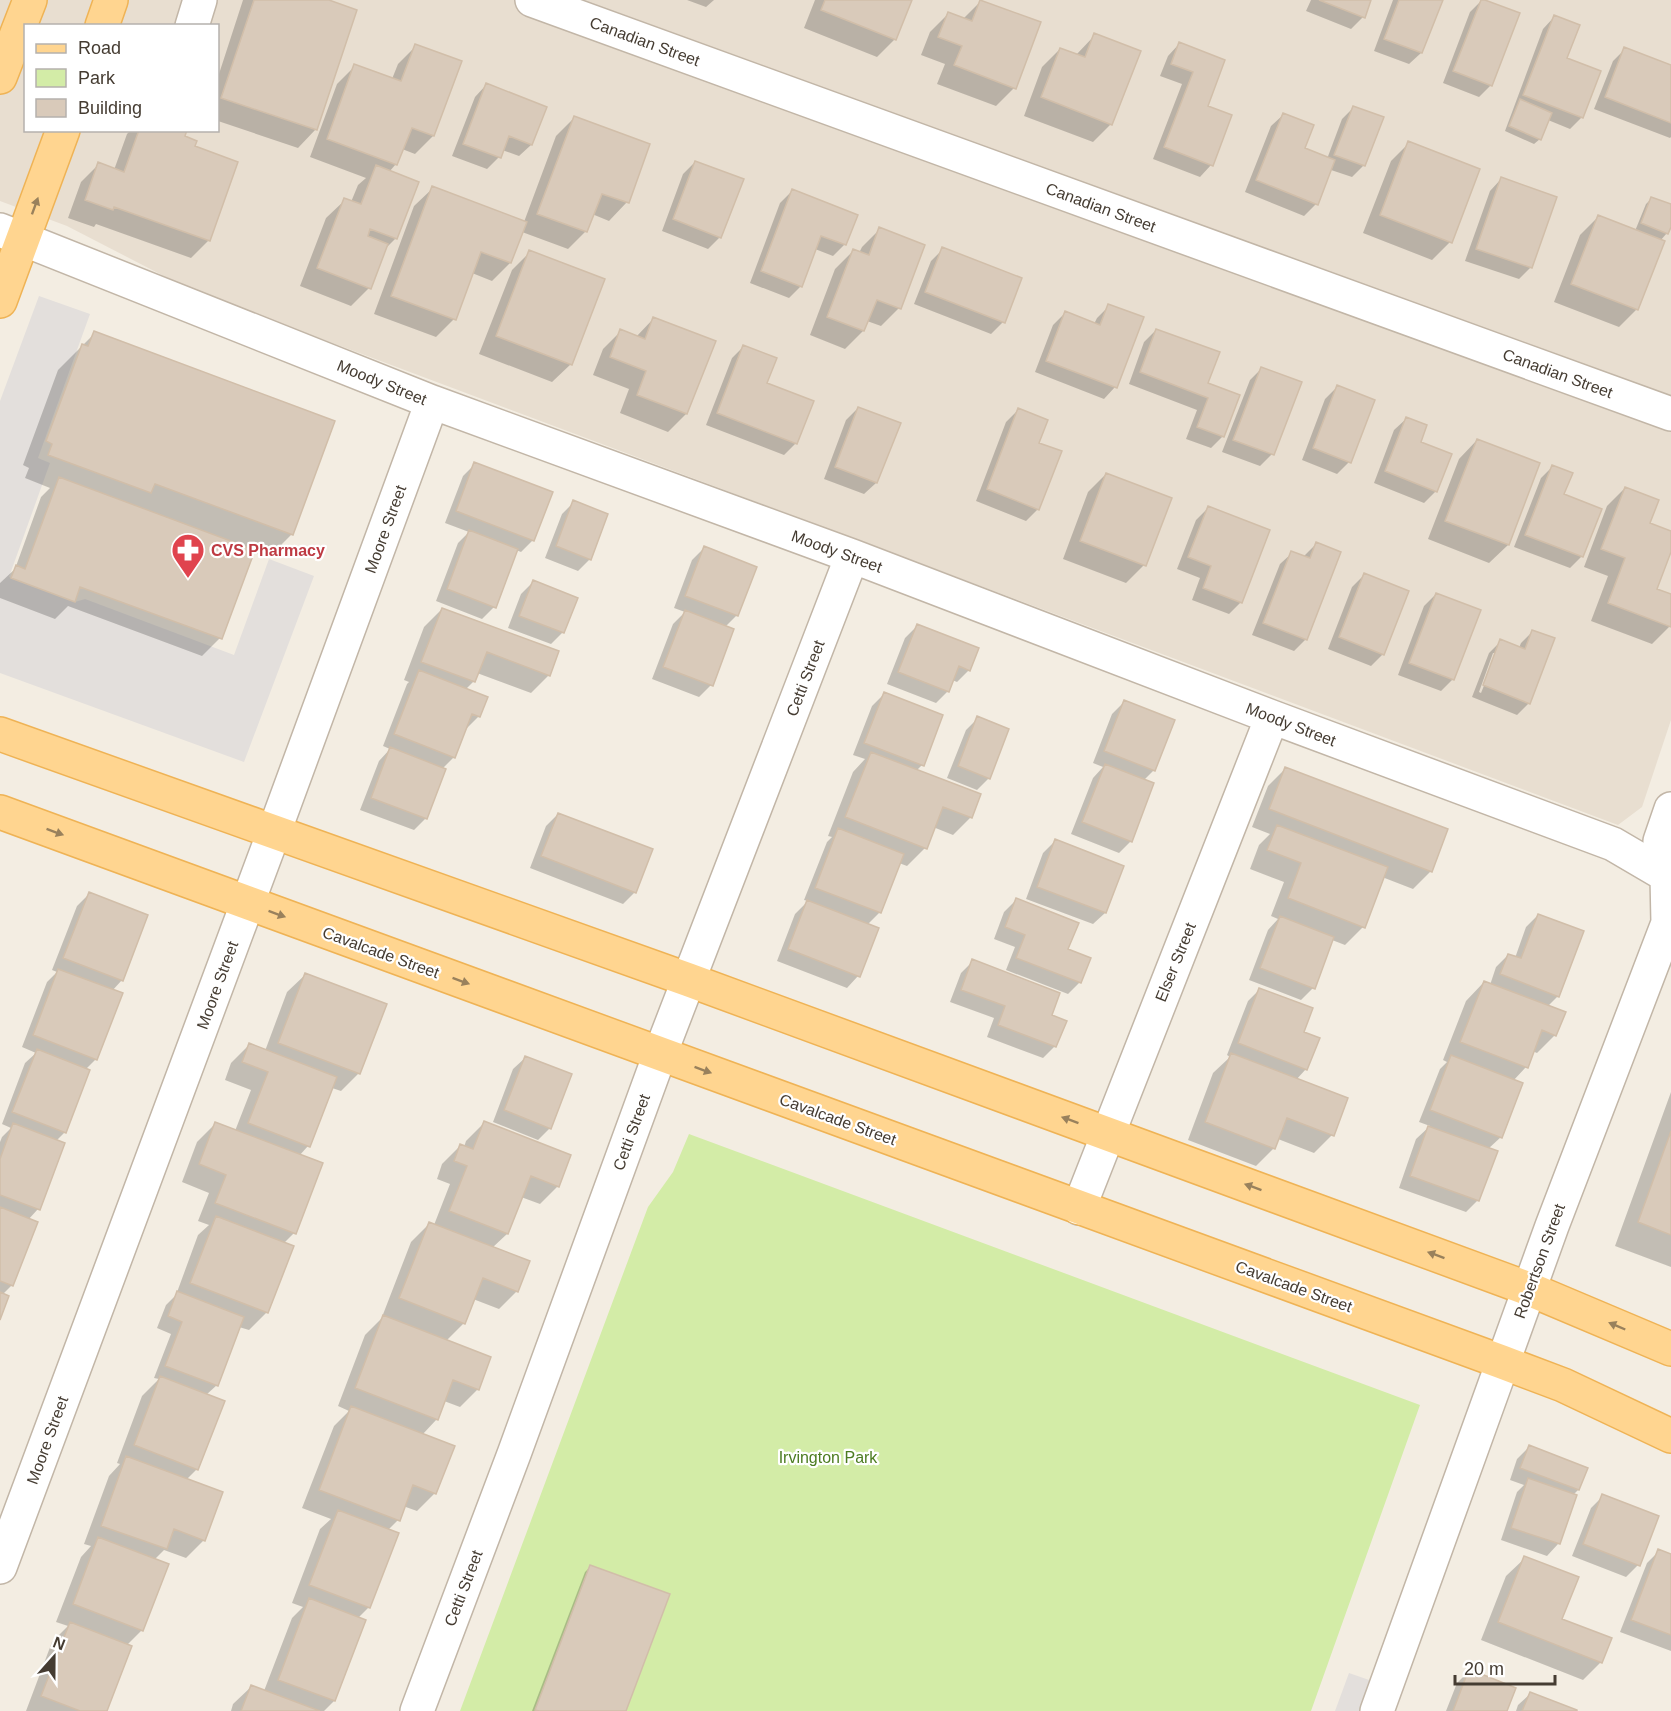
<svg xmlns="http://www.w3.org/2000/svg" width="1671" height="1711" font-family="Helvetica,sans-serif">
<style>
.residential{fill:#e8ded0;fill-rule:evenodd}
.green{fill:#d3eca7}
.parking{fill:#e3dfdc}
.shadow{fill:#0003;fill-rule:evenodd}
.building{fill:#d9caba;stroke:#d1bea9;stroke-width:1.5}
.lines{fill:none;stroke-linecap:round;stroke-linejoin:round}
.minor-casing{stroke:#c2b6a7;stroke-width:36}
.major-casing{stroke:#efb355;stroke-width:36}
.minor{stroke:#fff;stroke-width:33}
.major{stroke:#ffd590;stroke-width:33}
.oneway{fill:#99815c}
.labels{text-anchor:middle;stroke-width:4.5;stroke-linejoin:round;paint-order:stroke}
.street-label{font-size:16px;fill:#453c32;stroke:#fff}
.health-label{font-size:16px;font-weight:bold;fill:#be3a42;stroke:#fff;text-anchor:start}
.park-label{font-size:16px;fill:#4c7c21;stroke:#fff}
</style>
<rect width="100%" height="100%" fill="#f3ede2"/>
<path class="residential" d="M0,0H1671V720L1642,807L1618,825L191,290L67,226L0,201ZM26,26H218V130H26Z"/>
<path class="green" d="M689,1134L1420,1405L1311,1711H460L648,1207L673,1172Z"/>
<path class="parking" d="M39,296L90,314L38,458L50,463L9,577L75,602L85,599L234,655L269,559L314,576L244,762L0,673V401Z
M1349,1673L1372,1681L1361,1711H1335Z"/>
<path class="shadow" d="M243,0H324L316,129L298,148L218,121V77Z
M687,0H714L706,7Z
M815,0H910L895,39L877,57L804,28Z
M1311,0H1370L1363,17L1351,29L1306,11Z
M1393,0H1441L1421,53L1409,64L1374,51Z
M1482,0L1491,85L1479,97L1443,83L1470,12Z
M981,1L1014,88L996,106L937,84L945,64L921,55L930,32L948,14L963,19Z
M1554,17L1582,117L1570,129L1548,120L1540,139L1534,144L1505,131L1543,29Z
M1095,35L1111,124L1093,142L1024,116L1042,67L1060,49L1076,55Z
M1179,44L1223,61L1206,107L1211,165L1200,177L1153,159L1182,84L1160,76L1168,56Z
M416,46L460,62L433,136L415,154L402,149L396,164L389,172L396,238L384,250L369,288L351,306L300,286L326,218L345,200L351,202L358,185L366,178L310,157L337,84L355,66L392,79L398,64Z
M1625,49L1671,67V137L1670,138L1594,109L1613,61Z
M486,85L531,145L519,156L502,150L499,157L487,169L452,156L475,97Z
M1353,108L1382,118L1363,166L1352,177L1331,170L1316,204L1304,216L1245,192L1271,126L1283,115L1303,149L1327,159L1342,119Z
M574,118L648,145L627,202L609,221L592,214L586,231L568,249L522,232L510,263L492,281L472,273L454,319L436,337L374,314L414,206L433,188L524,222L556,136Z
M131,130H184L183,137L193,147L209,240L191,258L96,224L94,227L68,218L81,182L99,164L114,170L127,134Z
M1409,143L1450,242L1432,260L1363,233L1391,161Z
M695,162L720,237L708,249L662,231L683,174Z
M1501,179L1531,267L1519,279L1465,261L1490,191Z
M792,191L845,244L833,256L815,249L801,286L789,298L750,283L780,203Z
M1651,199L1671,206V223L1667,233L1660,241L1637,309L1619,327L1554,302L1580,235L1598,217L1635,231L1646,204Z
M880,229L899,308L881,326L867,321L863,331L845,349L810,335L835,269L853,251L859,253L862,247Z
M943,249L1003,322L991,334L914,304L931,261Z
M530,252L571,364L552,382L479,354L512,270Z
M1109,306L1115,387L1104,399L1035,372L1053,325L1065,313L1094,324L1097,318Z
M654,318L714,341L686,414L668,432L620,413L629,389L593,375L603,349L621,331L636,337Z
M1156,330L1206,384L1223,436L1211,448L1186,439L1197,410L1129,384L1144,342Z
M95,333L292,534L268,558L252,552L220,638L202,656L68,606L55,619L0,598V583L15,569L41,497L50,488L25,478L29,468L23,465L58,370Z
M744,346L765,384L796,443L784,455L706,425L732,358Z
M1262,368L1272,454L1260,466L1222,452L1250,380Z
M1337,387L1349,462L1337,474L1302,460L1325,399Z
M858,408L876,483L864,494L824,479L846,420Z
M1018,410L1037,444L1038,509L1026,521L976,501L1006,422Z
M1406,419L1419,443L1436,491L1424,503L1374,483L1394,430Z
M1477,440L1538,464L1508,545L1489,563L1428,539L1459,459Z
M475,464L533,540L521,552L516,550L494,607L482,619L436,601L458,543L469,532L445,523L463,476Z
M1553,466L1582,556L1570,568L1514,547L1541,478Z
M1106,474L1144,565L1126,583L1063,559L1088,492Z
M1625,488L1648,524L1671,532V548L1655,590L1671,596V622L1670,626L1652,644L1591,621L1608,576L1584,567L1607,506Z
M574,502L590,559L578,571L545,558L562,514Z
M1208,508L1241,602L1229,614L1192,600L1200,578L1177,569L1196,520Z
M1316,544L1306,639L1294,651L1252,635L1280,564L1292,553L1304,556Z
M704,548L737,615L725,627L711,685L699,697L652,679L673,624L685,612L674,608L692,560Z
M1364,575L1383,654L1371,666L1328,649L1352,587Z
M533,582L563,632L551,644L508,628L521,594Z
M1436,594L1453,679L1441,691L1398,675L1424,606Z
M442,609L549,675L531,693L477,673L474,681L465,690L479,716L467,728H465L454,757L442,769L426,818L414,830L360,810L379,761L390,749L383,746L407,684L409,682L404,680L424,627Z
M917,626L969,670L957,682L952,680L948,691L936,703L887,684L905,638Z
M1533,631L1529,703L1517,715L1472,697L1489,653L1501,641L1519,648L1521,643ZM1493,653H1497L1481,693L1479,692Z
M884,694L922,765L916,771L971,817L953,835L933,827L925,848L907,866L899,863L880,912L867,925L858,976L847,988L777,961L795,914L808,901L804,900L827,842L832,837L828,836L853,772L865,759L853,755L872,706Z
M1124,702L1154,770L1143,781L1131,841L1119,853L1071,834L1093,778L1103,767L1093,763L1112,714Z
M978,718L989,778L977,790L947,778L966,730Z
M1286,768L1431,871L1413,889L1382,877L1363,927L1345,945L1332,940L1313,988L1301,1000L1249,980L1268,930L1278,919L1271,916L1284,882L1250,869L1259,845L1270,834L1252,827L1268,786Z
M558,814L635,892L623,904L530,868L546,826Z
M1055,841L1105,913L1093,924L1026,899L1043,853Z
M89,894L122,980L112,991L96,1059L85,1070L65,1132L56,1141L38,1209L28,1220L12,1285L2,1295L0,1316V1142L2,1137L11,1128L2,1124L25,1063L36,1053L22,1047L47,982L57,972L52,970L77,906Z
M1016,900L1066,950L1080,982L1068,994L1006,970L1015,947L994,939L1004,912Z
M1538,915L1558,996L1547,1007L1555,1035L1537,1053L1532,1051L1526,1067L1513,1081L1501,1137L1488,1149L1478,1200L1466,1212L1399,1188L1416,1139L1430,1126L1419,1122L1440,1069L1447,1062L1443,1060L1466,1001L1484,982L1490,985L1496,967L1508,955L1515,958L1526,927Z
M973,961L1050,1016L1055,1046L1043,1058L987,1037L994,1018L950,1002L961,973Z
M306,974L359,1073L341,1091L332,1088L308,1146L299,1156L294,1233L284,1243L267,1312L249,1330L239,1327L217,1385L206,1395L197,1469L186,1480L204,1540L186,1558L164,1550L154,1560L142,1630L126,1646L106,1711H26L52,1642L68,1626L56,1622L81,1557L91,1546L84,1544L109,1476L120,1464L117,1463L142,1396L159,1379L154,1378L171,1334L157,1328L166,1305L176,1295L198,1235L209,1225L198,1221L209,1193L182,1182L197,1142L215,1124L235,1131L251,1090L225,1080L231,1063L249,1045L265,1051L287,992Z
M1260,989L1302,1033L1306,1069L1296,1080L1332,1135L1314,1153L1278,1139L1274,1148L1256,1166L1188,1140L1213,1073L1230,1057L1227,1055L1248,1001Z
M525,1058L550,1128L538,1140L493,1122L513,1069Z
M1671,1092V1267L1615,1246Z
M484,1123L558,1186L540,1204L521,1197L507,1234L492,1248L517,1291L499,1309L473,1299L464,1323L446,1341L478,1389L460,1407L444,1401L437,1419L422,1435L435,1493L417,1511L403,1506L398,1520L388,1530L369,1607L358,1618L334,1701L324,1711H231L233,1704L252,1686L264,1691L292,1618L303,1607L292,1603L320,1529L331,1519L302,1508L334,1426L349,1411L338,1406L365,1335L383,1317H382L411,1242L429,1224L434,1225L450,1184L437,1179L442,1164L460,1146L464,1147L466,1141Z
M1529,1447L1578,1490L1573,1495L1575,1496L1558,1544L1547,1556L1501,1540L1517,1492L1524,1485L1510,1480L1517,1459Z
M1603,1496L1638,1565L1626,1577L1572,1556L1591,1508Z
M1659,1551L1671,1556V1651L1620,1632L1647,1563Z
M1525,1558L1560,1620L1601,1662L1583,1680L1481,1640L1506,1576Z
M591,1566L624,1711H532L585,1572Z
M1469,1671L1505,1711H1446L1457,1683Z
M1530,1694L1575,1711H1516L1518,1705Z"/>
<path class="building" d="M254,0H329L357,10L317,130L221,98Z
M825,0H912L896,40L821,10Z
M980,0L1041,22L1016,89L954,65L962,46L938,37L948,12L972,21Z
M1319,0H1371L1365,18Z
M1399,0H1443L1422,53L1384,39Z
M1481,0H1485L1520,13L1492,86L1453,71Z
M1554,15L1580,25L1567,58L1601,71L1583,118L1523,95Z
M1094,33L1141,51L1112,125L1041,97L1060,48L1085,57Z
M1179,42L1225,60L1208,106L1232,115L1213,166L1164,147L1193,72L1171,64Z
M415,44L462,61L434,136L412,128L397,165L327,139L354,64L401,81Z
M1624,47L1671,65V123L1605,97Z
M486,83L547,107L532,145L509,136L501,158L463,144Z
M1520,99L1552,113L1541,140L1509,126Z
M1353,106L1384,117L1365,166L1334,155Z
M1283,113L1314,125L1305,148L1335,160L1318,205L1256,180Z
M574,116L650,144L629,203L602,194L587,232L537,214Z
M139,130H187L185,136L197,141L195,146L238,162L210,241L114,207L113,210L85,200L98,162L124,172Z
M1408,141L1480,169L1452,243L1380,215Z
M695,161L744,179L721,238L673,219Z
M376,165L419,182L397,239L370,229L368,236L388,244L371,289L317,268L344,198L361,204Z
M1501,177L1557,197L1532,268L1476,249Z
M432,186L527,222L511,263L481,252L456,320L391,296Z
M792,189L858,215L846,245L821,236L802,287L761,271Z
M1651,197L1671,204V227L1668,234L1641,223Z
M1598,215L1665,241L1638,310L1571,284Z
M879,227L925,245L901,309L877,300L864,331L827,317L853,249L869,255Z
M942,247L1022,278L1005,323L925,292Z
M529,250L605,279L572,365L496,336Z
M1108,304L1144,317L1117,388L1046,361L1065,311L1100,325Z
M653,317L716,341L687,414L637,395L646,371L610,357L620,329L645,339Z
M1156,329L1220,352L1208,383L1240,395L1224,437L1197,427L1208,398L1140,372Z
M94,331L335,421L293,535L155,484L151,493L48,455L52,444L46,441L82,344L88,346Z
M743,345L777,358L767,383L814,401L797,444L717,413Z
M1261,367L1302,382L1274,455L1233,440Z
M1337,385L1375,400L1351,463L1313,448Z
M858,407L901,423L877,483L835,467Z
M1018,408L1048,420L1039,443L1062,451L1039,510L987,489Z
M1406,417L1427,425L1421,442L1452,454L1437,492L1385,471Z
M1477,439L1540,463L1509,545L1445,521Z
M474,462L553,492L534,541L456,511Z
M1552,465L1573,473L1564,494L1602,509L1583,557L1525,535Z
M1106,473L1172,498L1146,566L1080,541Z
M59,477L255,550L222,639L80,587L75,602L11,578L16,565L25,569Z
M1625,487L1659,500L1650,523L1671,531V552L1657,589L1671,594V627L1608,603L1625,558L1601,549Z
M573,500L608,514L591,560L556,546Z
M1208,506L1270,530L1242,603L1203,588L1211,566L1188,557Z
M469,530L518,549L496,608L447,589Z
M1316,542L1341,552L1307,640L1263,623L1291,551L1310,558Z
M704,546L757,567L738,616L685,596Z
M1364,573L1409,591L1384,655L1339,637Z
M533,580L578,598L564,633L519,616Z
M1436,593L1481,610L1454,680L1409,663Z
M442,608L559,651L550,676L487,652L475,682L421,662Z
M685,610L734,629L713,686L663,667Z
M917,624L979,648L970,671L959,666L949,692L898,672Z
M1532,630L1555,638L1530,704L1483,685L1500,639L1525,649Z
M419,670L488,697L480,717L472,714L455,758L394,734Z
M884,692L943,715L924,766L864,743Z
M1124,700L1175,720L1155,771L1104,751Z
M977,716L1009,729L990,779L958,766Z
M390,747L446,769L427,819L371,798Z
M871,752L981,794L972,818L943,807L927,849L845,817Z
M1105,764L1154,783L1132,842L1082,822Z
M1285,767L1448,829L1432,872L1269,809Z
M558,813L653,849L636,893L541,856Z
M1277,825L1388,867L1365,928L1288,898L1301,863L1267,850Z
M838,828L904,854L881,913L815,888Z
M1055,839L1124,866L1106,913L1037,887Z
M89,892L148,915L123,981L63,958Z
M1016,898L1079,923L1068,949L1091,958L1081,983L1016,958L1025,935L1005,927Z
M807,900L879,928L860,977L788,949Z
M1538,914L1584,931L1559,997L1500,974L1508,954L1521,958Z
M1280,916L1334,937L1315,989L1260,968Z
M972,959L1060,993L1052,1015L1067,1021L1056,1047L998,1025L1005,1006L961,990Z
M58,969L123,993L97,1060L33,1035Z
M305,973L387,1004L360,1074L278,1043Z
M1484,981L1566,1012L1556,1036L1542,1030L1528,1068L1460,1042Z
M1259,988L1313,1008L1304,1032L1320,1038L1307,1070L1238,1043Z
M249,1043L337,1077L310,1147L248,1123L268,1072L242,1062Z
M37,1049L90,1070L66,1133L12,1112Z
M1231,1053L1348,1098L1334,1136L1287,1118L1275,1149L1205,1122Z
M1451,1055L1523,1083L1502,1138L1430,1110Z
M525,1056L572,1074L551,1129L504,1110Z
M484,1121L571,1155L559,1187L531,1176L508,1234L449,1211L467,1166L454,1161L460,1144L473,1149Z
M215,1122L323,1163L296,1234L215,1203L226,1175L199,1164Z
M13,1123L65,1143L40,1210L0,1195V1159Z
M1428,1126L1498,1151L1479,1201L1410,1176Z
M1671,1131V1235L1638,1222Z
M0,1207L38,1222L13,1286L0,1281Z
M216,1216L294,1246L268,1313L190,1283Z
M429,1222L530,1261L518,1292L483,1278L465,1324L399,1298Z
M177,1291L244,1317L218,1386L165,1366L182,1322L168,1316Z
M0,1292L9,1296L0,1320Z
M383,1315L491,1357L479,1390L453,1380L438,1420L355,1388Z
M160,1376L225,1401L198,1470L134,1445Z
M351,1406L455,1446L436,1494L413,1485L400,1521L319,1490Z
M1529,1445L1588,1468L1579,1490L1520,1468Z
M126,1456L223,1492L205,1541L174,1529L167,1549L101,1526Z
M1528,1478L1577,1495L1560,1544L1511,1528Z
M1602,1494L1659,1516L1640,1566L1583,1544Z
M338,1510L399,1533L370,1608L309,1585Z
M98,1537L169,1564L143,1631L73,1604Z
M1658,1549L1671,1554V1635L1631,1620Z
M1524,1556L1579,1577L1562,1619L1612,1638L1602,1663L1498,1622Z
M590,1565L670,1594L626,1711H539L535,1710Z
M309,1598L366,1620L335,1701L278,1680Z
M70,1622L132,1646L107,1711H80L41,1696Z
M1469,1669L1516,1688L1507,1711H1453Z
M251,1685L320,1711H241Z
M1530,1692L1577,1710V1711H1522Z"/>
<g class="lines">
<defs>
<path id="minor" d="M532,0L1671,414
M192,26L200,0
M0,230L432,402L852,556L1272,717L1613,844L1671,878
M1079,1208L1272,717
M0,1567L274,832L432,402
M417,1711L514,1454L660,1054L852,556
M1377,1711L1552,1226L1668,923L1667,876L1660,841L1671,809"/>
<path id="major" d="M102,26L111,0
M0,77L30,0
M0,301L63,130
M0,734L689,980L1529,1289L1671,1349
M0,812L1502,1362L1563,1385L1671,1436"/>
</defs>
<use href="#minor" class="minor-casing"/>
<use href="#major" class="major-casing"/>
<use href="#minor" class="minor"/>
<use href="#major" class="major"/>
</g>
<defs><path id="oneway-solid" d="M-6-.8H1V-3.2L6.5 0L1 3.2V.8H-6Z" transform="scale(1.5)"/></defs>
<g class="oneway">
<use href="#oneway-solid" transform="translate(35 206) rotate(-70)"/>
<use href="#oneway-solid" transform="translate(55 832) rotate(20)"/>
<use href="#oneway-solid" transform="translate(277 914) rotate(20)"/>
<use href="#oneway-solid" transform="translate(461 981) rotate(20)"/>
<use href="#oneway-solid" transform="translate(703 1070) rotate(20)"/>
<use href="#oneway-solid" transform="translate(1070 1120) rotate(-160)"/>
<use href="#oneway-solid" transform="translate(1253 1187) rotate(-160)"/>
<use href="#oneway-solid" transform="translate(1436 1255) rotate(-160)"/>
<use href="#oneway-solid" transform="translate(1617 1326) rotate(-157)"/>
</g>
<defs>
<symbol id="pharmacy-pin" viewBox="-11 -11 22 30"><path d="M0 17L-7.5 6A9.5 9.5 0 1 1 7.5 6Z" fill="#e0444e" stroke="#fff"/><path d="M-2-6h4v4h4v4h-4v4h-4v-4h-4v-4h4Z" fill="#fff"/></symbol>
</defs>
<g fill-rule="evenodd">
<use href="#pharmacy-pin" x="169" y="531" width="38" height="52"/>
</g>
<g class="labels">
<g class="street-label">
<text transform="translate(645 41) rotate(20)" y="6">Canadian Street</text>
<text transform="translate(1101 207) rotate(20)" y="6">Canadian Street</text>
<text transform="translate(1558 373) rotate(20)" y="6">Canadian Street</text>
<text transform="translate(382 382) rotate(22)" y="6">Moody Street</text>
<text transform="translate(385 529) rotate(-70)" y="6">Moore Street</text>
<text transform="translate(837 551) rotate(20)" y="6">Moody Street</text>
<text transform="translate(805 678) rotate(-69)" y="6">Cetti Street</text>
<text transform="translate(1291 724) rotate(21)" y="6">Moody Street</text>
<text transform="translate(381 952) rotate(20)" y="6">Cavalcade Street</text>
<text transform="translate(1175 962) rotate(-68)" y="6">Elser Street</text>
<text transform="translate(217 985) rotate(-70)" y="6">Moore Street</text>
<text transform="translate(838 1119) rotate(20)" y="6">Cavalcade Street</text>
<text transform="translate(631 1132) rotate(-70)" y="6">Cetti Street</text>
<text transform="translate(1539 1261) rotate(-70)" y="6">Robertson Street</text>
<text transform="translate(1294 1286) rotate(20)" y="6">Cavalcade Street</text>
<text transform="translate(47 1440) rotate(-70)" y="6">Moore Street</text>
<text transform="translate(463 1588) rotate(-69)" y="6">Cetti Street</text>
</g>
<g class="health-label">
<text x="211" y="556">CVS Pharmacy</text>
</g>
<g class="park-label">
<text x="828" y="1463">Irvington Park</text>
</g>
</g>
<rect x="24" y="24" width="195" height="108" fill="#ffffff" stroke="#b5b1ad" stroke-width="1.5"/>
<rect x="36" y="44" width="30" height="9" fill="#ffd590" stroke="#b5b1ad" stroke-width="1.5"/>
<text x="78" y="54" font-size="18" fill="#453c32">Road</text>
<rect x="36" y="69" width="30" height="18" fill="#d3eca7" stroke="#b5b1ad" stroke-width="1.5"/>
<text x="78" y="84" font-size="18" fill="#453c32">Park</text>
<rect x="36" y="99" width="30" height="18" fill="#d9caba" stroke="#b5b1ad" stroke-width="1.5"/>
<text x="78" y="114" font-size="18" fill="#453c32">Building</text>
<g transform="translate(54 1657) rotate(21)" stroke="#ffffff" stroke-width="4.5" paint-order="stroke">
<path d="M0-4.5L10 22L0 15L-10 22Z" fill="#453c32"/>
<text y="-9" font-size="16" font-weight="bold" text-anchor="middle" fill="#453c32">N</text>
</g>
<path d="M1455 1675v9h100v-9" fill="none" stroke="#453c32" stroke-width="3"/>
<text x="1464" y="1675" font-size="18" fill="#453c32" stroke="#ffffff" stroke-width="4.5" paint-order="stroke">20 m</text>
</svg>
